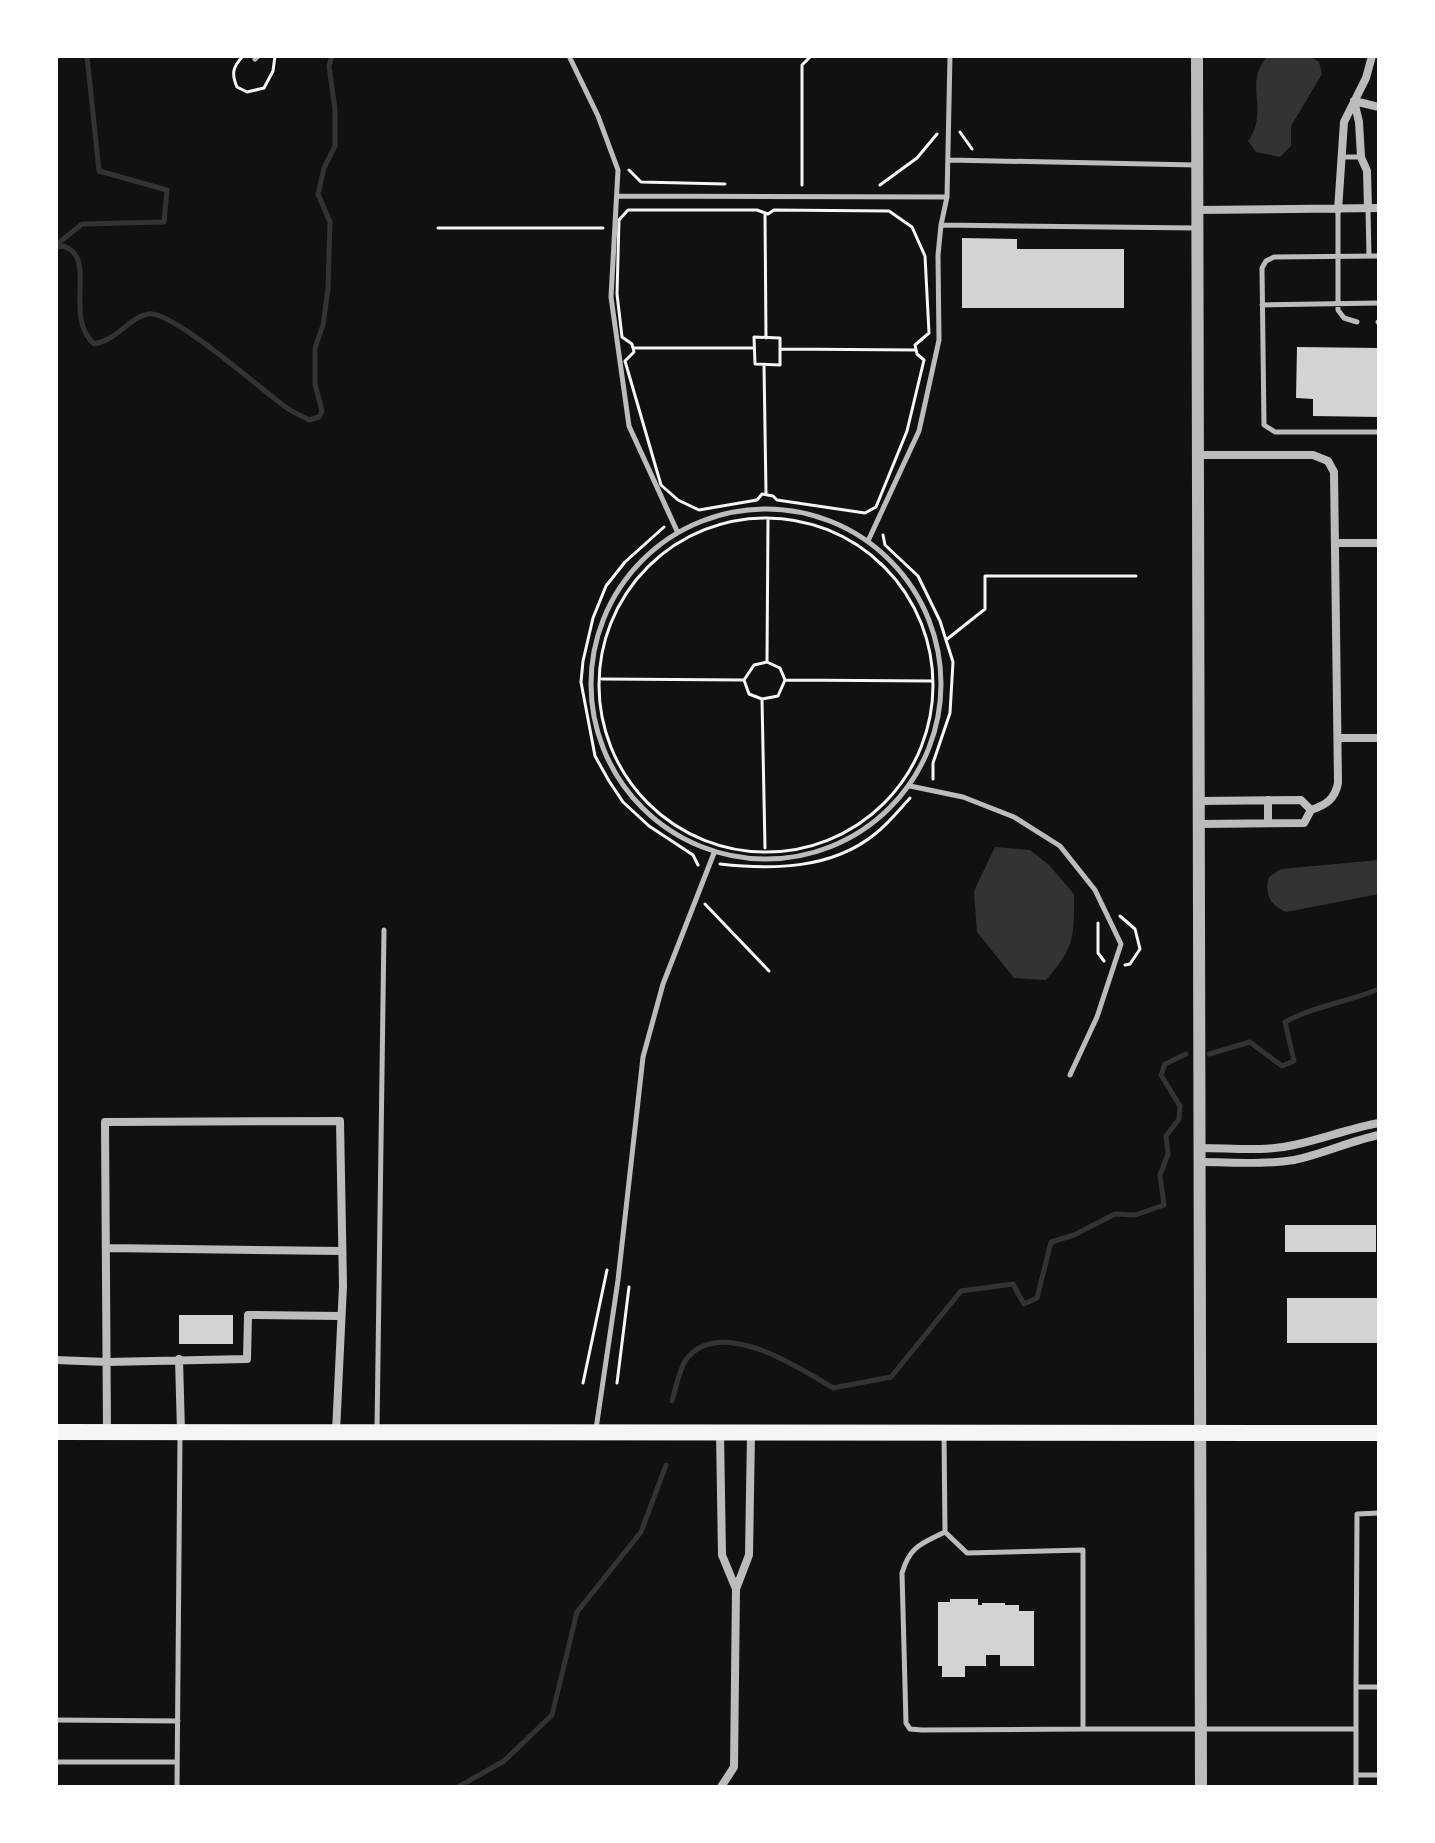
<svg xmlns="http://www.w3.org/2000/svg" width="1435" height="1843" font-family="Lato,sans-serif">
<style>
.water{fill:#333}
.lines{fill:none;stroke-linecap:round;stroke-linejoin:round}
.stream{stroke:#333;stroke-width:5}
.building{fill:#d3d3d3}
.path{stroke:#f5f5f5;stroke-width:3}
.service{stroke:#bcbcbc;stroke-width:5}
.minor{stroke:#bcbcbc;stroke-width:8}
.tertiary{stroke:#bcbcbc;stroke-width:12}
.primary{stroke:#f5f5f5;stroke-width:16}
</style>
<rect width="100%" height="100%" fill="#111"/>
<path class="water" d="M1309,56L1319,62L1322,74L1291,126V146L1280,157L1256,152L1248,141C1270,111 1243,83 1267,57Z
M995,847L1030,850L1049,865L1074,894C1074,937 1075,947 1046,980L1014,978L977,932L974,891Z
M1379,860V894L1286,912C1270,905 1264,894 1269,877L1281,869Z"/>
<g class="lines">
<path class="stream" d="M56,245L82,224L164,222L167,190L99,171L87,56
M56,247L64,246C67,248 72,250 74,253C90,271 67,320 94,344C118,340 128,318 148,314C171,309 264,392 287,408C294,413 302,416 309,420L319,417L322,411L315,384V348L323,325L328,289L330,222L318,194L324,168L335,146V109L329,66L332,56
M1209,1054L1250,1042L1282,1066L1294,1061L1285,1022C1314,1006 1348,1002 1379,989
M672,1401C676,1388 680,1364 690,1355C725,1319 800,1368 833,1388L891,1377L961,1291L1013,1284L1024,1304L1037,1298L1051,1242L1074,1235L1115,1214L1135,1215L1164,1205L1160,1175L1168,1154L1166,1136L1179,1119L1180,1106L1161,1075L1165,1064L1186,1054
M458,1787L504,1761L552,1715L577,1612L641,1532L666,1465"/>
</g>
<path class="building" d="M962,238L1017,239V249H1124V308H962Z
M1297,347L1379,348V417L1313,416V399L1296,398Z
M1285,1225H1376V1252H1285Z
M1287,1298H1379V1343H1287Z
M179,1315H233V1344H179Z
M950,1599H978V1605H982V1603H1005V1605H1019V1611H1034V1666H1000V1655H986V1666H965V1677H942V1666H938V1602H950Z"/>
<g class="lines">
<path class="path" d="M243,56C233,67 231,73 237,87L247,92L264,88L273,71L275,56
M960,132L972,149
M629,170L641,182L725,184
M802,185V65L811,56
M880,185L917,158L937,134
M628,210H757L768,214L774,210L889,211L912,227L925,256L929,333L915,345L917,354L924,360L907,431L876,507L865,513L777,500L773,496L762,494L757,500L699,510L678,500L661,485L625,361L634,352L632,344L622,337L617,294L619,220Z
M765,214L766,338
M438,228H603
M754,337L780,338V365L755,364Z
M634,348H754
M780,349L916,350
M764,365L766,493
M599 685a167 167 0 1 1 334 0a167 167 0 1 1-334 0Z
M664,527L625,562L606,586L593,618L583,661L581,682L595,756L609,781L623,802L649,826L693,855L698,865
M883,535L885,545L918,576L940,621L953,662L950,713L933,763V779
M946,640L985,609V576H1136
M767,661L768,520
M602,679L744,680L749,694L762,699L778,696L785,680L780,668L767,662L754,665L744,680
M785,680L933,681
M762,699L765,848
M720,864C773,870 832,869 875,834C888,824 899,810 910,798
M705,904L769,971
M1120,916L1135,929L1140,949L1130,964L1125,965
M1098,923V953L1104,961
M583,1383L607,1270
M617,1383L629,1287"/>
<path class="service" d="M569,56L598,116L618,170L611,297L629,426L677,531
M255,59L258,56
M1343,157H1361
M949,160L1196,165
M618,196L947,197
M1368,209L1369,256
M1338,211V310L1344,318L1357,322
M941,225L1196,228
M1379,256L1274,257L1266,261L1262,268L1264,425L1275,432H1379
M1262,305L1379,303
M1378,322H1379
M591 684a175 175 0 1 1 350 0a175 175 0 1 1-350 0Z
M868,541L919,431L939,340L938,255L941,225L947,197L950,56
M910,786L963,797L1014,817L1060,846L1095,890L1121,944L1097,1017L1070,1075
M377,1429L384,930
M596,1429L618,1280L643,1057L663,984L714,853
M944,1434L945,1532L967,1553L1083,1550V1729H1356V1787
M1379,1513L1357,1514L1356,1687H1379
M945,1532C921,1544 910,1546 902,1573L906,1723L910,1729L922,1730L1083,1729
M1356,1687V1729
M56,1720L178,1721
M56,1762H177
M1356,1775H1379
M177,1787L180,1436"/>
<path class="minor" d="M1354,101L1359,122L1361,157L1367,171L1368,209
M1354,101L1379,107
M1196,210L1379,208
M1338,210L1344,122L1366,78L1372,56
M1197,455H1313L1328,461L1334,472L1338,783C1335,799 1326,805 1311,810
M1336,543H1379
M1338,738H1379
M1268,800V823
M1199,801L1301,800L1311,810L1304,823L1199,824
M1200,1148C1231,1148 1264,1152 1294,1145C1323,1139 1350,1128 1379,1123
M1200,1162C1231,1162 1264,1165 1294,1160C1323,1154 1350,1141 1379,1135
M106,1248L342,1251
M179,1359L181,1432
M56,1360L107,1362L247,1359L248,1315L341,1316
M107,1432L105,1122L340,1121L343,1286L336,1432
M720,1433L722,1555L736,1589
M721,1787L734,1767L736,1589L749,1555L751,1433"/>
<path class="tertiary" d="M1197,56L1201,1787"/>
<path class="primary" d="M56,1432L1379,1433"/>
</g>
<rect width="1435" height="1843" fill="none" stroke="#ffffff" stroke-width="116"/>
</svg>
